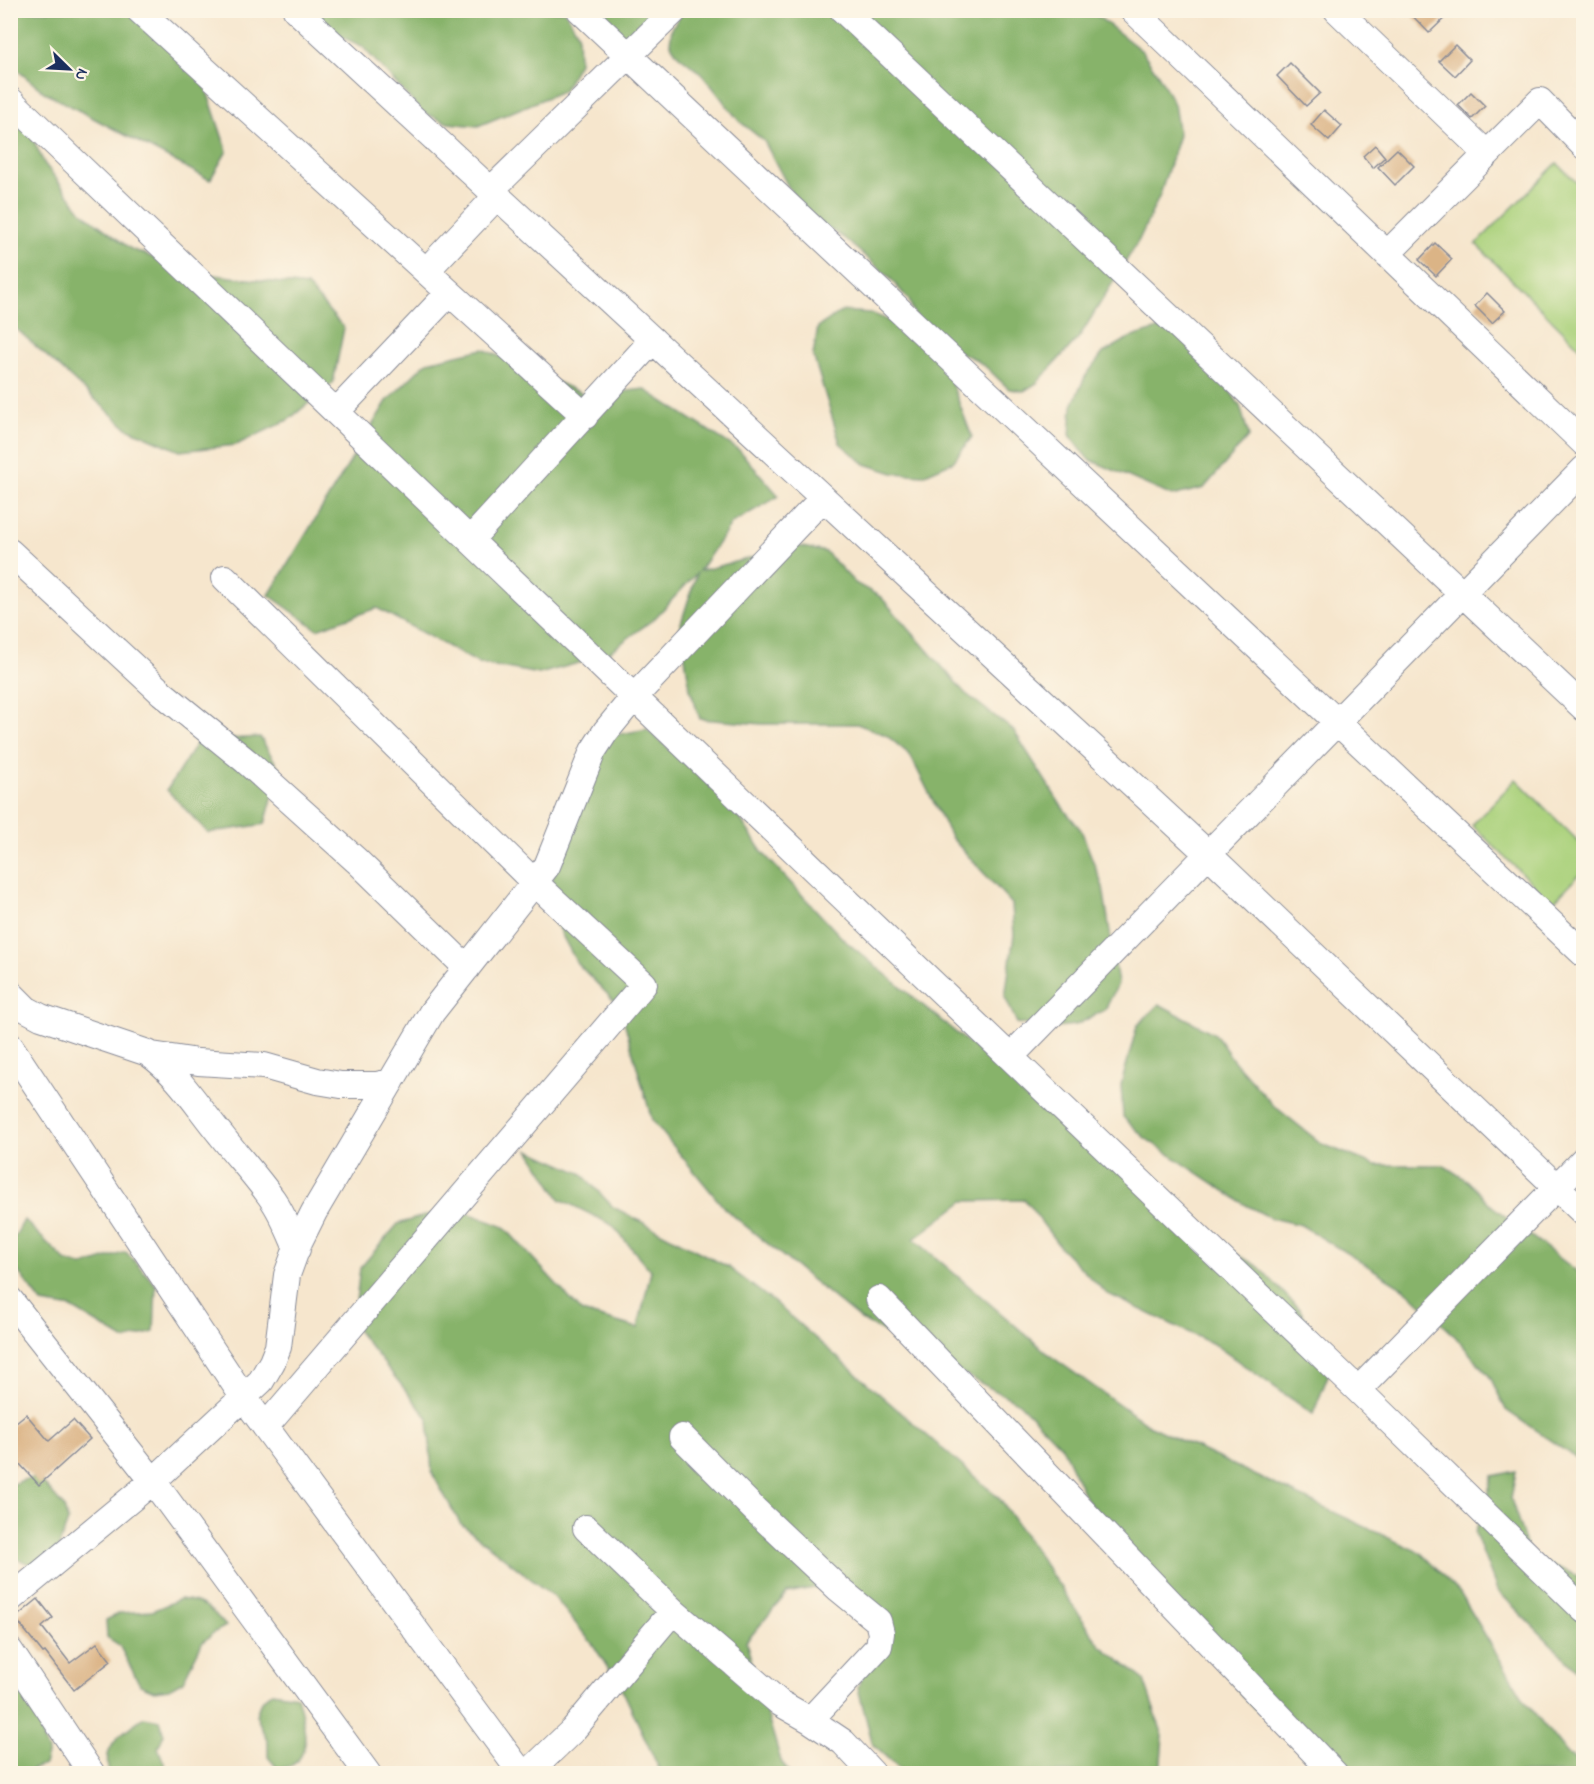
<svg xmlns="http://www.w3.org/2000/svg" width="1594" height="1784" font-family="'Indie Flower',sans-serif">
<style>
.green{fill:#aad17b;stroke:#62806c;stroke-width:1.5}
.forest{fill:#87b36b;stroke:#517164;stroke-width:1.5}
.building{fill:#dbb486}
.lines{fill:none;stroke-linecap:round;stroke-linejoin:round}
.minor-casing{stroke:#888a96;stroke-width:28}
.minor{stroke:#fff;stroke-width:26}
</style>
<rect width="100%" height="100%" fill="#fcf5e5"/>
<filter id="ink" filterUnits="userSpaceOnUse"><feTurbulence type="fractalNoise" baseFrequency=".0167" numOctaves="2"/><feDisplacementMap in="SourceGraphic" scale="12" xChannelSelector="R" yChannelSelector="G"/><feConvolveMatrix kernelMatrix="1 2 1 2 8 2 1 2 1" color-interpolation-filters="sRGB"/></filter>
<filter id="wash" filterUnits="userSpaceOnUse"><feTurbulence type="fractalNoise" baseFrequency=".008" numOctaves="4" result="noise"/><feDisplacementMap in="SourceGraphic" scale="24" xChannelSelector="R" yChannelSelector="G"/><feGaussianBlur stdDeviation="1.35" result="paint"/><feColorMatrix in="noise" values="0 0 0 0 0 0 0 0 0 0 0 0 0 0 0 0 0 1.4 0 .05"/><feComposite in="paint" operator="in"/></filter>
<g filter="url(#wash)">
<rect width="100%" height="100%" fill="#f6e6cd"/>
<path class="green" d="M1557,163L1583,189V351L1476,244Z
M1516,779L1583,846V871L1552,903L1472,825Z"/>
<path class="forest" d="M11,11H138L204,82L227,151L210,180L44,92L11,65Z
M294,11H565L578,33L579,63L563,91L478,126L448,123L422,112L362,46L308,22Z
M599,11H651L652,26L624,36Z
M683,11H1091L1142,51L1159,76L1174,104L1179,135L1160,195L1139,240L1080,336L1037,383L1024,391L1009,389L987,368L975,359L946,346L914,314L909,300L889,277L844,238L801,211L764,141L739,121L703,75L678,55L670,43L672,28Z
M11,104L20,111L44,163L82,212L131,249L190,272L307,286L344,328L333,383L288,420L236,445L180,451L127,428L11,324Z
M842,311L871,313L899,325L944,363L972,437L953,462L923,475L893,473L865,464L840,443L813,355L818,327Z
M1158,329L1187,332L1223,380L1240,406L1249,436L1204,488L1172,496L1088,459L1070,435L1072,406L1085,377L1103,353L1129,338Z
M483,349L588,396L644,389L739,450L779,496L732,523L699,571L798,546L826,552L855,583L881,597L965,693L1014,731L1062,807L1081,830L1103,887L1118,984L1105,1010L1076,1025L1046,1028L1017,1023L1005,997L1014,935L1012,904L951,837L910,755L886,735L857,724H762L700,719L690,689L680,626L697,573L655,618L604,656L539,674L478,663L377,608L317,629L269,595L387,401L427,362Z
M647,729L730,803L762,852L843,939L983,1055L1081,1124L1159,1209L1259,1267L1300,1310L1334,1360L1313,1414L1215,1345L1106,1293L1060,1247L1025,1200L964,1201L914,1239L1052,1357L1150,1426L1421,1553L1460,1593L1525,1701L1567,1754L1583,1763V1773H1348L1250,1705L1086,1499L1062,1447L1019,1403L861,1320L725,1209L652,1120L620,1007L577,963L548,909L566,790L588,740Z
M260,737L280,770L265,824L208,833L167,790L198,741Z
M1159,1004L1215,1034L1233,1060L1273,1105L1322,1144L1375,1165H1443L1468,1181L1492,1206L1583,1276V1463L1506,1410L1490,1377L1453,1334L1405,1289L1301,1225L1271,1218L1246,1205L1145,1138L1123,1117L1121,1085L1137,1026Z
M529,1150L581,1173L613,1207L728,1267L775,1303L999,1498L1100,1645L1144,1680L1163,1736L1160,1773H904L873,1745L858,1688L872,1635L845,1582L787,1593L746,1642L781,1761L789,1773H661L625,1695L594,1646L555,1598L460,1523L432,1473L428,1418L353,1325L360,1268L398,1224L453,1207L504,1227L582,1312L638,1328L651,1271L612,1225L560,1199Z
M24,1220L67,1262L83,1266L126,1252L156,1285L154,1332L125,1340L72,1308L42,1303L11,1262V1244Z
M1516,1471L1511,1499L1530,1556L1583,1578V1676L1497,1590L1475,1533L1493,1476Z
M39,1478L64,1507L68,1521L58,1549L34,1566L11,1556V1485L23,1480Z
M180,1599C204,1601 210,1608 226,1626L213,1633L202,1643L183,1681L169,1689L154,1691L140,1685L119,1645L107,1637L106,1620L120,1613L152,1611Z
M10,1670L48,1724L42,1737L48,1751L44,1765L23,1773H11Z
M272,1692L297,1696C302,1715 314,1752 292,1765C289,1767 282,1768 278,1769L268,1757V1743L256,1715L261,1701Z
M144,1717L159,1720L164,1734L158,1748L168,1773H109C101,1744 123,1732 144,1717Z"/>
<g id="blocks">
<path class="building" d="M1407,10H1453L1429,33Z
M1455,45L1470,60L1455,76L1439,61Z
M1290,63L1320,93L1306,106L1277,76Z
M1471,92L1485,106L1472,119L1458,105Z
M1324,110L1342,126L1329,141L1311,125Z
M1375,145L1385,157L1373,168L1363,156Z
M1397,149L1414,166L1395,185L1378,167Z
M1435,243L1452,259L1436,276L1419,260Z
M1487,293L1505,311L1492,323L1475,306Z
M26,1414L49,1441L73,1420L90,1439L39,1485L18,1462L10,1469V1427Z
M38,1599L53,1618L42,1627L70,1663L97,1643L111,1661L74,1690L45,1652L43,1653L15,1618Z"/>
</g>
</g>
<g filter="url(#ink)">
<use href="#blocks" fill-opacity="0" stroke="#888a96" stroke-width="1.5"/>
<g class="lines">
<defs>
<path id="minor" d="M139,10L585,416
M296,10L1208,854L1584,1213
M580,10L1584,954
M843,10L1584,708
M1133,10L1584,443
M1337,10L1487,154
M10,100L1358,1390L1584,1610
M491,190L675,10
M1387,254L1540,101L1584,146
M426,271L497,196
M336,412L449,293
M470,540L653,340
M10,552L162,693L246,761L357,861L467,968
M225,578L534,882L644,984L266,1426
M10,993L26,1009L41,1017L148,1053C179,1075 197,1106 221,1135C238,1157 257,1177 273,1200C283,1215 290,1232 297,1249
M10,1046L244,1398L522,1774
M152,1055L198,1062L264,1066L317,1081L341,1085H377L391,1082
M1010,1057L1584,469
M879,1299L1335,1774
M10,1300L153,1481L368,1774
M1358,1390L1584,1159
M682,1437L755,1510L839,1589L878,1621L881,1633L879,1646L810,1720
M586,1528L673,1611
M10,1599L153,1481L261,1381L272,1362L278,1347L287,1275L299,1242L314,1212L432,1012L547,866L593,751L606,731L634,697L823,498
M10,1651L92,1774
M527,1774L572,1731L673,1611L780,1703L810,1720L843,1742L873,1774"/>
</defs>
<use href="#minor" class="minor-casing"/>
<use href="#minor" class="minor"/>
</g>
</g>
<rect width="1594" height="1784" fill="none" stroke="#fcf5e5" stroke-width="36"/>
<g transform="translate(69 69) rotate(114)" stroke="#fcf5e5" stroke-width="4.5" paint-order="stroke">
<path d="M0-4.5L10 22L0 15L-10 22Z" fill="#1b2f5e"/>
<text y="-9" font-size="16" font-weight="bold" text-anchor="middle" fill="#1b2f5e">N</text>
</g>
</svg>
